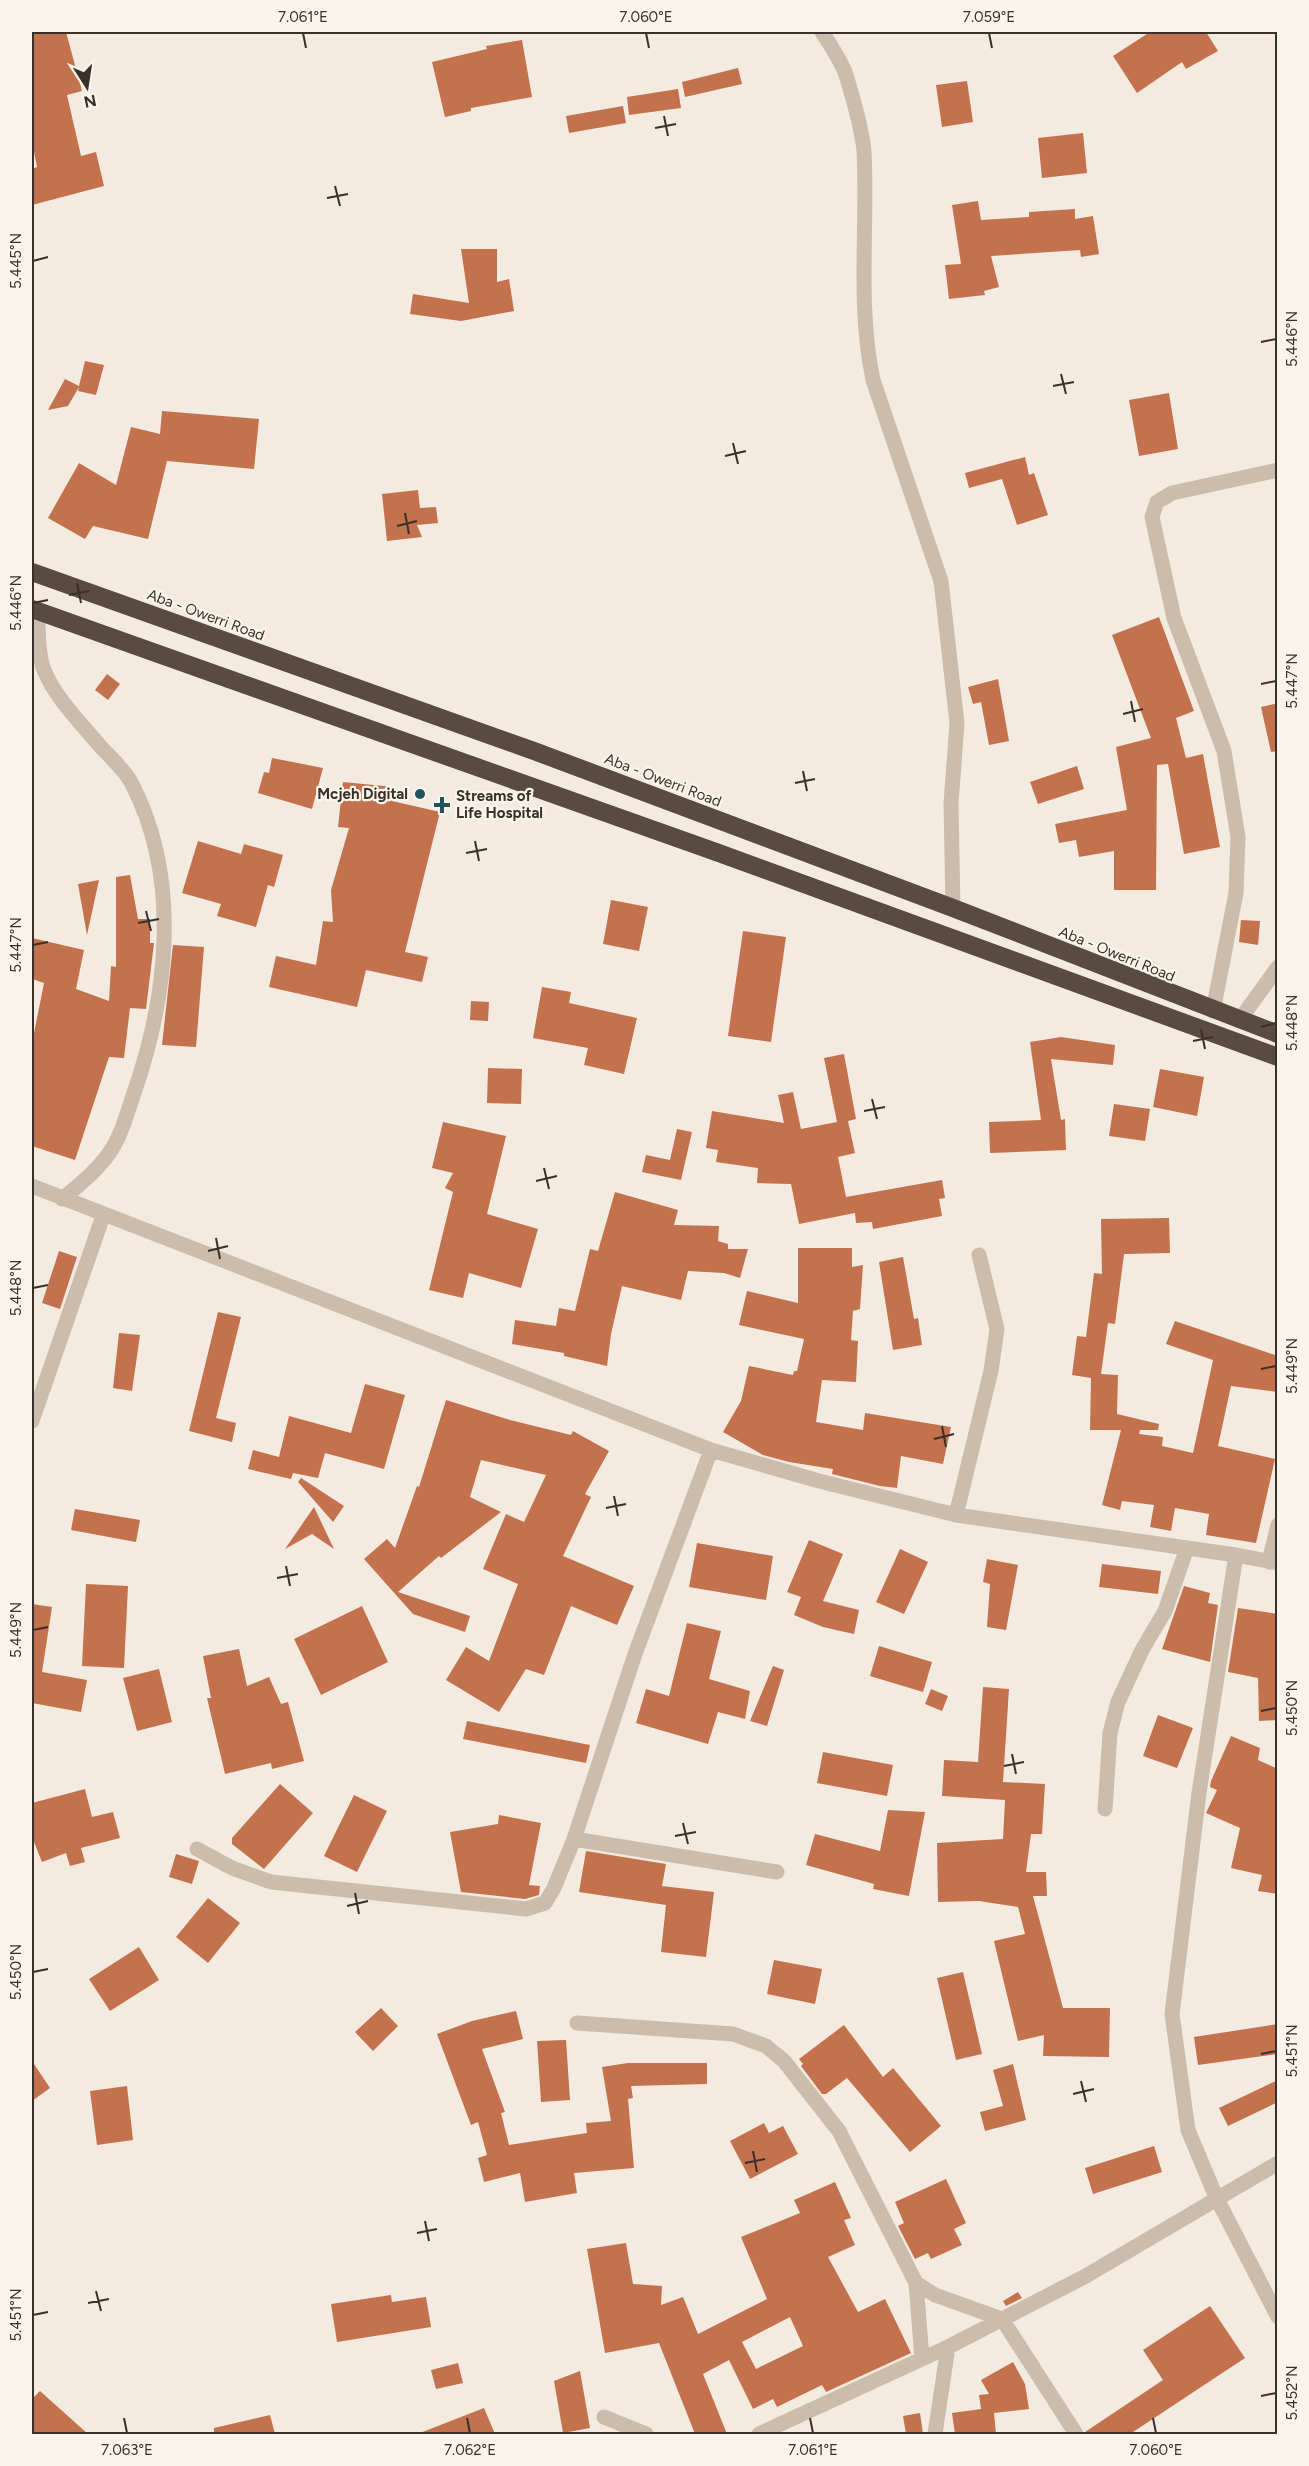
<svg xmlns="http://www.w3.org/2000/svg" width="1309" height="2466" font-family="Figtree,sans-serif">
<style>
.building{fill:#c4714d;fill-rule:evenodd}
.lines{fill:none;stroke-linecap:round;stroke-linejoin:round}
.minor{stroke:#cbbcab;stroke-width:15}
.highway{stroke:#5a4b42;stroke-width:18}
.ticks{fill:none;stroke:#39302a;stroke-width:2}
.poi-dot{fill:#20535b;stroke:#faf5ec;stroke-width:2}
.labels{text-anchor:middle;stroke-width:4.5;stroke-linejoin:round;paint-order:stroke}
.street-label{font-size:15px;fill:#39302a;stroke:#faf5ec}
.poi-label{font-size:15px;font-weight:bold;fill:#39302a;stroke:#faf5ec;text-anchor:end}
.neatline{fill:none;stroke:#39302a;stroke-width:2}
.ticks-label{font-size:15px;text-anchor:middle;fill:#39302a}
</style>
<rect width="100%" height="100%" fill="#f3ebe0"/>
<path class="building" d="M32,32H66L82,91L67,95L81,156L96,152L104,186L32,205V169L37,167L32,142Z
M1150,32H1206L1218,51L1186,69L1182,62L1137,93L1113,56Z
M522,40L532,97L471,108V111L445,117L432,62L487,49L486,46Z
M738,68L742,84L685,97L682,82Z
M967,81L973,122L942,127L936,85Z
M678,89L681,108L629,115L627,97Z
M623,106L626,123L569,133L566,116Z
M1083,133L1087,173L1042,178L1038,138Z
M978,201L981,220L1029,217V212L1075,209V219L1093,216L1099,254L1081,257L1080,250L991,256L999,287L984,291L985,295L949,299L945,265L961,264L952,205Z
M461,249H497V282L509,279L514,311L461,321L410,314L413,294L469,303Z
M85,361L104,365L96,395L78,391L79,387L68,406L48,410L65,379L79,386Z
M1169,393L1178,449L1139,456L1129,400Z
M162,411L259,419L254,469L167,461L148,539L93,526L85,539L48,518L79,463L116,485L131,427L160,434Z
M1025,457L1029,475L1034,473L1048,515L1017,525L1002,479L969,488L965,473Z
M418,490L420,508L436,507L438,523L417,525L422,537L387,541L382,494Z
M1159,617L1194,711L1176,718L1186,758L1203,754L1220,847L1184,854L1168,764L1157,765L1156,890H1114V851L1079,857L1076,840L1059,843L1055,824L1127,810L1116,747L1151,738L1112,635Z
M107,674L120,684L108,700L95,690Z
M998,679L1009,741L989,745L981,702L973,704L968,687Z
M1278,703V751L1271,752L1261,707Z
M272,758L323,768L312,809L258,793L264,772L269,773Z
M1077,766L1084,789L1038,804L1030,782Z
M343,782L394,787L392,801L440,812L405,952L428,957L422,982L366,970L357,1007L269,987L276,956L316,965L323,921L333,922L331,890L349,828L338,827Z
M198,841L241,854L244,844L283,855L274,887L268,885L256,927L217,916L221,904L182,893Z
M130,875L138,919H150V943H154L146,1009L130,1008L124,1058L109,1057L75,1160L32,1146V1032L34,1033L44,983L32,979V938L84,950L76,989L109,1001L111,966L116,967V877Z
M99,880L87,935L78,884Z
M611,900L648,907L639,951L603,944Z
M1241,920L1260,921L1258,945L1239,942Z
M743,931L786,937L771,1042L728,1036Z
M173,945L204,947L196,1047L162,1045Z
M542,987L571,992L569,1003L637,1018L624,1074L584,1065L588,1048L533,1038Z
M471,1001L489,1002L488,1021L470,1020Z
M1061,1037L1115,1045L1113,1065L1051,1059L1061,1120L1065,1119L1066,1150L990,1153L989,1122L1041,1120L1030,1042Z
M844,1054L856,1119L848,1121L855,1153L838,1157L846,1197L942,1180L945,1198L939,1199L942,1216L873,1229L872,1222L856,1223L855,1213L799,1224L791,1184L757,1183L758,1168L716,1162L718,1150L706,1148L712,1111L784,1123L778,1095L793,1092L801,1129L837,1122L824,1058Z
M488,1068L522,1069L521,1104L487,1103Z
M1160,1069L1204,1077L1197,1116L1153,1107Z
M1114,1104L1150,1109L1145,1141L1109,1136Z
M443,1122L506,1136L487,1214L538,1229L521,1288L469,1273L463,1298L429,1290L453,1192L445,1188L453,1173L432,1168Z
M677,1129L692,1132L681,1180L642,1172L646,1155L670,1160Z
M615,1192L678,1210L674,1225L719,1226L718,1241L728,1244V1249H748L740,1278L724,1273L688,1271L681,1300L622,1286L611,1334L607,1366L564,1356V1353L512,1344L515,1320L556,1326L559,1308L575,1311L590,1249L598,1251Z
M1169,1218L1170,1253L1124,1254L1115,1324L1108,1323L1101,1374L1118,1375L1117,1414L1159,1424L1158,1430H1140L1139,1434L1163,1437L1162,1446L1193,1453L1213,1360L1166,1344L1175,1321L1278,1356V1392L1231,1386L1218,1446L1275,1459L1256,1543L1206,1535L1209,1514L1175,1508L1171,1531L1150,1527L1154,1505L1122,1501L1120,1510L1102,1505L1121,1430H1090L1091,1378L1072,1375L1077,1336L1086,1337L1094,1273L1102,1274L1101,1219Z
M798,1248H852V1267L863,1265L860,1309L853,1311L851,1340L858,1341L856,1382L822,1380L816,1422L863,1430L865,1413L951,1427L943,1464L901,1456L897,1488L880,1486L832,1474L833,1469L789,1462L763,1455L723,1432L741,1401L749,1366L793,1375L794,1371H797L804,1339L739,1325L747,1291L798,1303Z
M59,1251L77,1257L60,1309L42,1303Z
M903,1257L914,1319L918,1318L922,1345L893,1350L879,1262Z
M218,1312L241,1317L216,1418L236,1423L232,1442L189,1431Z
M119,1333L140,1335L132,1391L113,1388Z
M365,1384L405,1395L384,1469L325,1453L318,1478L293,1473L291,1479L248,1469L253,1450L279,1457L289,1416L351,1433Z
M446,1400L510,1420L571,1435L573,1431L609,1451L585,1494L591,1497L563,1556L634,1586L617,1625L571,1606L544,1675L526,1669L499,1712L446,1680L466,1647L489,1661L518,1584L483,1569L506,1514L524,1522L546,1475L481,1460L470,1497L501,1512L441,1558L439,1556L398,1592L470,1616L465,1632L413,1614L364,1559L387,1539L395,1548L417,1486L419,1487Z
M301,1478L344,1506L333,1522L298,1482Z
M314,1507L334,1549L312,1534L285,1549Z
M75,1509L140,1520L136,1542L71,1530Z
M809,1540L843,1554L823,1601L859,1610L854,1634L823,1627L794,1615L801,1597L787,1592Z
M697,1543L773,1556L766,1600L689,1587Z
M900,1549L928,1562L904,1614L876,1602Z
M987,1559L1018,1565L1006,1630L987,1627L990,1584L983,1582Z
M1102,1564L1161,1571L1158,1594L1099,1587Z
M86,1584L128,1586L124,1668L82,1666Z
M1184,1586L1210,1593L1208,1603L1218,1605L1210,1662L1162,1649Z
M32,1604L52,1607L42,1672L87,1680L81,1712L32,1703Z
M362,1606L388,1662L321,1695L294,1639Z
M1238,1608L1278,1614V1720L1259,1721L1258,1678L1228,1672Z
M687,1623L721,1631L709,1679L750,1691L745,1719L718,1712L708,1744L636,1723L646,1689L669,1696Z
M879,1646L932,1662L923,1692L870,1676Z
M239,1649L247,1686L269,1677L281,1704L288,1702L304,1761L272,1769L271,1763L225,1774L207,1698H211L203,1656Z
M773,1666L784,1670L767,1726L750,1721Z
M159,1669L172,1722L137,1731L123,1678Z
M983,1687L1009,1689L1003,1782L1045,1784L1042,1834H1031L1026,1872H1046L1047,1896H1033L1063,2008H1110L1109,2057L1043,2056L1044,2035L1018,2041L994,1941L1025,1934L1018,1907L979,1901L938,1902L937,1843L1003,1839L1005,1800L942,1796L944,1760L978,1762Z
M931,1689L948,1696L942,1711L925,1704Z
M1158,1715L1193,1728L1177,1768L1143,1756Z
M467,1721L590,1745L586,1763L463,1739Z
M1231,1736L1260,1748L1258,1760L1278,1769V1894L1258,1891L1262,1875L1231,1868L1240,1828L1206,1813L1217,1790L1210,1787L1211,1781Z
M823,1752L893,1765L887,1796L817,1783Z
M280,1784L313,1813L264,1869L232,1844V1838Z
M85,1789L92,1817L113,1812L120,1838L81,1848L85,1862L70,1866L66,1853L42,1862L32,1837V1803Z
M354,1795L387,1811L357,1872L324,1856Z
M888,1810L925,1812L909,1896L873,1889L874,1884L806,1865L815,1834L880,1851Z
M499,1815L541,1823L529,1885L540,1886L539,1895L525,1899L461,1892L450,1832L498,1824Z
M586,1851L666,1864L662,1886L714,1892L706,1957L661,1952L666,1905L579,1892Z
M176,1854L199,1861L192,1884L169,1877Z
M208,1898L240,1923L208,1963L176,1937Z
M139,1947L159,1980L110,2011L89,1979Z
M774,1960L822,1969L815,2004L767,1994Z
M963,1972L982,2054L956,2060L937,1978Z
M381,2008L398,2026L373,2051L355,2032Z
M516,2011L523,2039L482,2049L505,2112L501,2113L509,2145L587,2133L586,2123L611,2121L602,2067L628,2063H707V2084L631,2086L633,2098L628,2099L634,2168L574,2173L577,2193L525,2202L520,2173L484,2182L478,2158L487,2155L478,2122L471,2125L437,2034L472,2021Z
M1278,2024V2054L1198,2065L1194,2037Z
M844,2025L883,2077L893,2068L941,2126L910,2152L847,2078L826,2094H822L801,2066L803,2064L799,2059Z
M566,2040L570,2100L541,2102L537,2041Z
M32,2061L50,2088L32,2101Z
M1013,2064L1026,2120L985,2131L980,2112L1003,2106L993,2070Z
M1278,2080V2102L1228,2126L1219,2108Z
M127,2086L133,2140L97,2145L90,2091Z
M764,2123L769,2133L783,2126L798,2154L750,2179L730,2141Z
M1154,2146L1162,2172L1093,2194L1085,2168Z
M946,2179L966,2223L954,2229L962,2245L931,2259L928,2253L915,2259L898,2226L904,2223L895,2202Z
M835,2182L851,2218L844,2220L855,2245L828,2257L858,2312L885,2299L911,2353L826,2392L822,2385L777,2407L773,2399L753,2409L729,2360L703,2374L727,2434H695L659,2343L605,2353L587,2249L626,2243L633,2284L662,2286L661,2305L683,2297L698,2334L767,2299L741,2237L800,2213L794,2200ZM790,2317L803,2346L756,2369L742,2342Z
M1018,2292L1022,2298L1006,2306L1003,2301Z
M391,2295L392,2302L426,2297L431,2327L337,2342L331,2304Z
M1210,2306L1245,2358L1130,2434H1086L1085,2432L1163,2380L1143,2350Z
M1013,2362L1025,2384L1029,2409L994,2413L996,2434H955L952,2413L981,2409L979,2395L989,2394L981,2380Z
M458,2363L463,2383L436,2389L431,2370Z
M580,2371L590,2428L563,2433L554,2381Z
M40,2391L88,2434H32V2399Z
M484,2408L495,2434H420V2433Z
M920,2413L923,2434H906L903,2416Z
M270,2415L275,2434H214V2428Z"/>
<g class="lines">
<path class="minor" d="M822,32C830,45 841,60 846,75C853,98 862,128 864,151C868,228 857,304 873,380L941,581L957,723L951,804L953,908
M37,611C39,629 37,653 44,670C56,699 80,722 100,746C111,758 125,770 132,784C181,879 168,995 134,1093C127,1113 122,1134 110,1152C97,1171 79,1185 62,1199
M1213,1011L1236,893L1238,837L1224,751L1174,618L1152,517L1157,502L1172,493L1278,470
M1239,1021L1278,967
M32,1186L711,1450L819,1481L956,1515L1236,1555L1278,1563
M32,1421L103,1216
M956,1515L991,1371L997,1329L979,1255
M1236,1555L1199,1793L1172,2014L1188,2130L1216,2197L1278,2317
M1269,1562L1278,1525
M1105,1809L1110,1733L1118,1702L1142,1650L1165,1611L1187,1548
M574,1839L777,1872
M197,1849L232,1868L271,1882L526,1909L545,1903L554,1888L574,1839L635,1654L711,1450
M577,2023L733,2034L766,2046L784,2061L839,2131L916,2283L935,2295L1002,2319L1076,2434
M916,2283L922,2359
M604,2417L646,2434
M759,2434L948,2347L1084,2277L1278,2163
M935,2434L948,2347"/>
<path class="highway" d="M32,572L534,751L953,908L1278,1034
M32,609L716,852L1278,1057"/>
</g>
<path class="ticks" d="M303,33L306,48M646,33L649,48M989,33L992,48M664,116L668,136M655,128L676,124M335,186L340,206M327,198L348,194M33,261L48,257M1261,342L1276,339M1061,374L1066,394M1053,386L1074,382M733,443L738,464M725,456L746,451M405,513L409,534M397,526L417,521M77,583L81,603M69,595L89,591M33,603L48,600M1261,684L1276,681M1131,701L1135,722M1123,714L1143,709M803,771L807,791M795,783L815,779M475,841L479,861M466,853L487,849M146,911L151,931M138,923L159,919M33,945L48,942M1261,1027L1276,1023M1201,1029L1205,1049M1193,1041L1213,1037M872,1099L877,1119M864,1111L885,1107M544,1168L549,1189M536,1181L557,1176M216,1238L220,1259M208,1251L228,1246M33,1288L48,1285M1261,1369L1276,1366M942,1426L946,1447M934,1439L954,1434M614,1496L618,1516M606,1508L626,1504M286,1566L290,1586M277,1578L298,1574M33,1630L48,1627M1261,1711L1276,1708M1012,1754L1016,1774M1004,1766L1024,1762M683,1823L688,1844M675,1836L696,1832M355,1893L359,1914M347,1906L368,1901M33,1972L48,1969M1261,2054L1276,2051M1081,2081L1086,2102M1073,2094L1094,2089M753,2151L757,2172M745,2163L765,2159M425,2221L429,2241M417,2233L437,2229M96,2291L101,2311M88,2303L109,2299M33,2315L48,2312M1261,2396L1276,2393M124,2418L127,2433M467,2418L470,2433M810,2418L813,2433M1153,2418L1156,2433"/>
<g class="poi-dot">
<circle cx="420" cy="794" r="6"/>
<path d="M439 796h6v6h6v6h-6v6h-6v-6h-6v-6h6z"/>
</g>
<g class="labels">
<g class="street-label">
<text transform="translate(206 615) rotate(20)" y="5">Aba - Owerri Road</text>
<text transform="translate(663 780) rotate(21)" y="5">Aba - Owerri Road</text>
<text transform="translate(1117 954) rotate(22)" y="5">Aba - Owerri Road</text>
</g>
<g class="poi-label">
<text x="408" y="799">Mcjeh Digital</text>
<text x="456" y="801" text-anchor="start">Streams of<tspan x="456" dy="17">Life Hospital</tspan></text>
</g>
</g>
<rect width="1309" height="2466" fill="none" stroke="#faf5ec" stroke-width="66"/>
<g transform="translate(87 87) rotate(168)" stroke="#faf5ec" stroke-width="4.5" paint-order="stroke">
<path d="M0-4.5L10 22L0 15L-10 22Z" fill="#39302a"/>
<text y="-9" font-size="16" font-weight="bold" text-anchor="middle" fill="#39302a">N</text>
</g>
<rect x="33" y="33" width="1243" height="2400" class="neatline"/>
<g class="ticks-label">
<text x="303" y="22">7.061°E</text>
<text x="646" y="22">7.060°E</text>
<text x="989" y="22">7.059°E</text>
<text transform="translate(16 261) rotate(-90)" y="5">5.445°N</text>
<text transform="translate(1292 339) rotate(-90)" y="5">5.446°N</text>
<text transform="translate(16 603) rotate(-90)" y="5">5.446°N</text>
<text transform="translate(1292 681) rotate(-90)" y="5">5.447°N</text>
<text transform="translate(16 945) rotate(-90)" y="5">5.447°N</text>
<text transform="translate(1292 1023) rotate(-90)" y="5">5.448°N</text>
<text transform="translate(16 1288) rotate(-90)" y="5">5.448°N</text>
<text transform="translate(1292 1366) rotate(-90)" y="5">5.449°N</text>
<text transform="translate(16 1630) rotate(-90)" y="5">5.449°N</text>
<text transform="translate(1292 1708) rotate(-90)" y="5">5.450°N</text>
<text transform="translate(16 1972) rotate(-90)" y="5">5.450°N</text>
<text transform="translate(1292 2051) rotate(-90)" y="5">5.451°N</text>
<text transform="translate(16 2315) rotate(-90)" y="5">5.451°N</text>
<text transform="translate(1292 2393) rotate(-90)" y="5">5.452°N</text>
<text x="127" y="2455">7.063°E</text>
<text x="470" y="2455">7.062°E</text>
<text x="813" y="2455">7.061°E</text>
<text x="1156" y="2455">7.060°E</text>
</g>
</svg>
